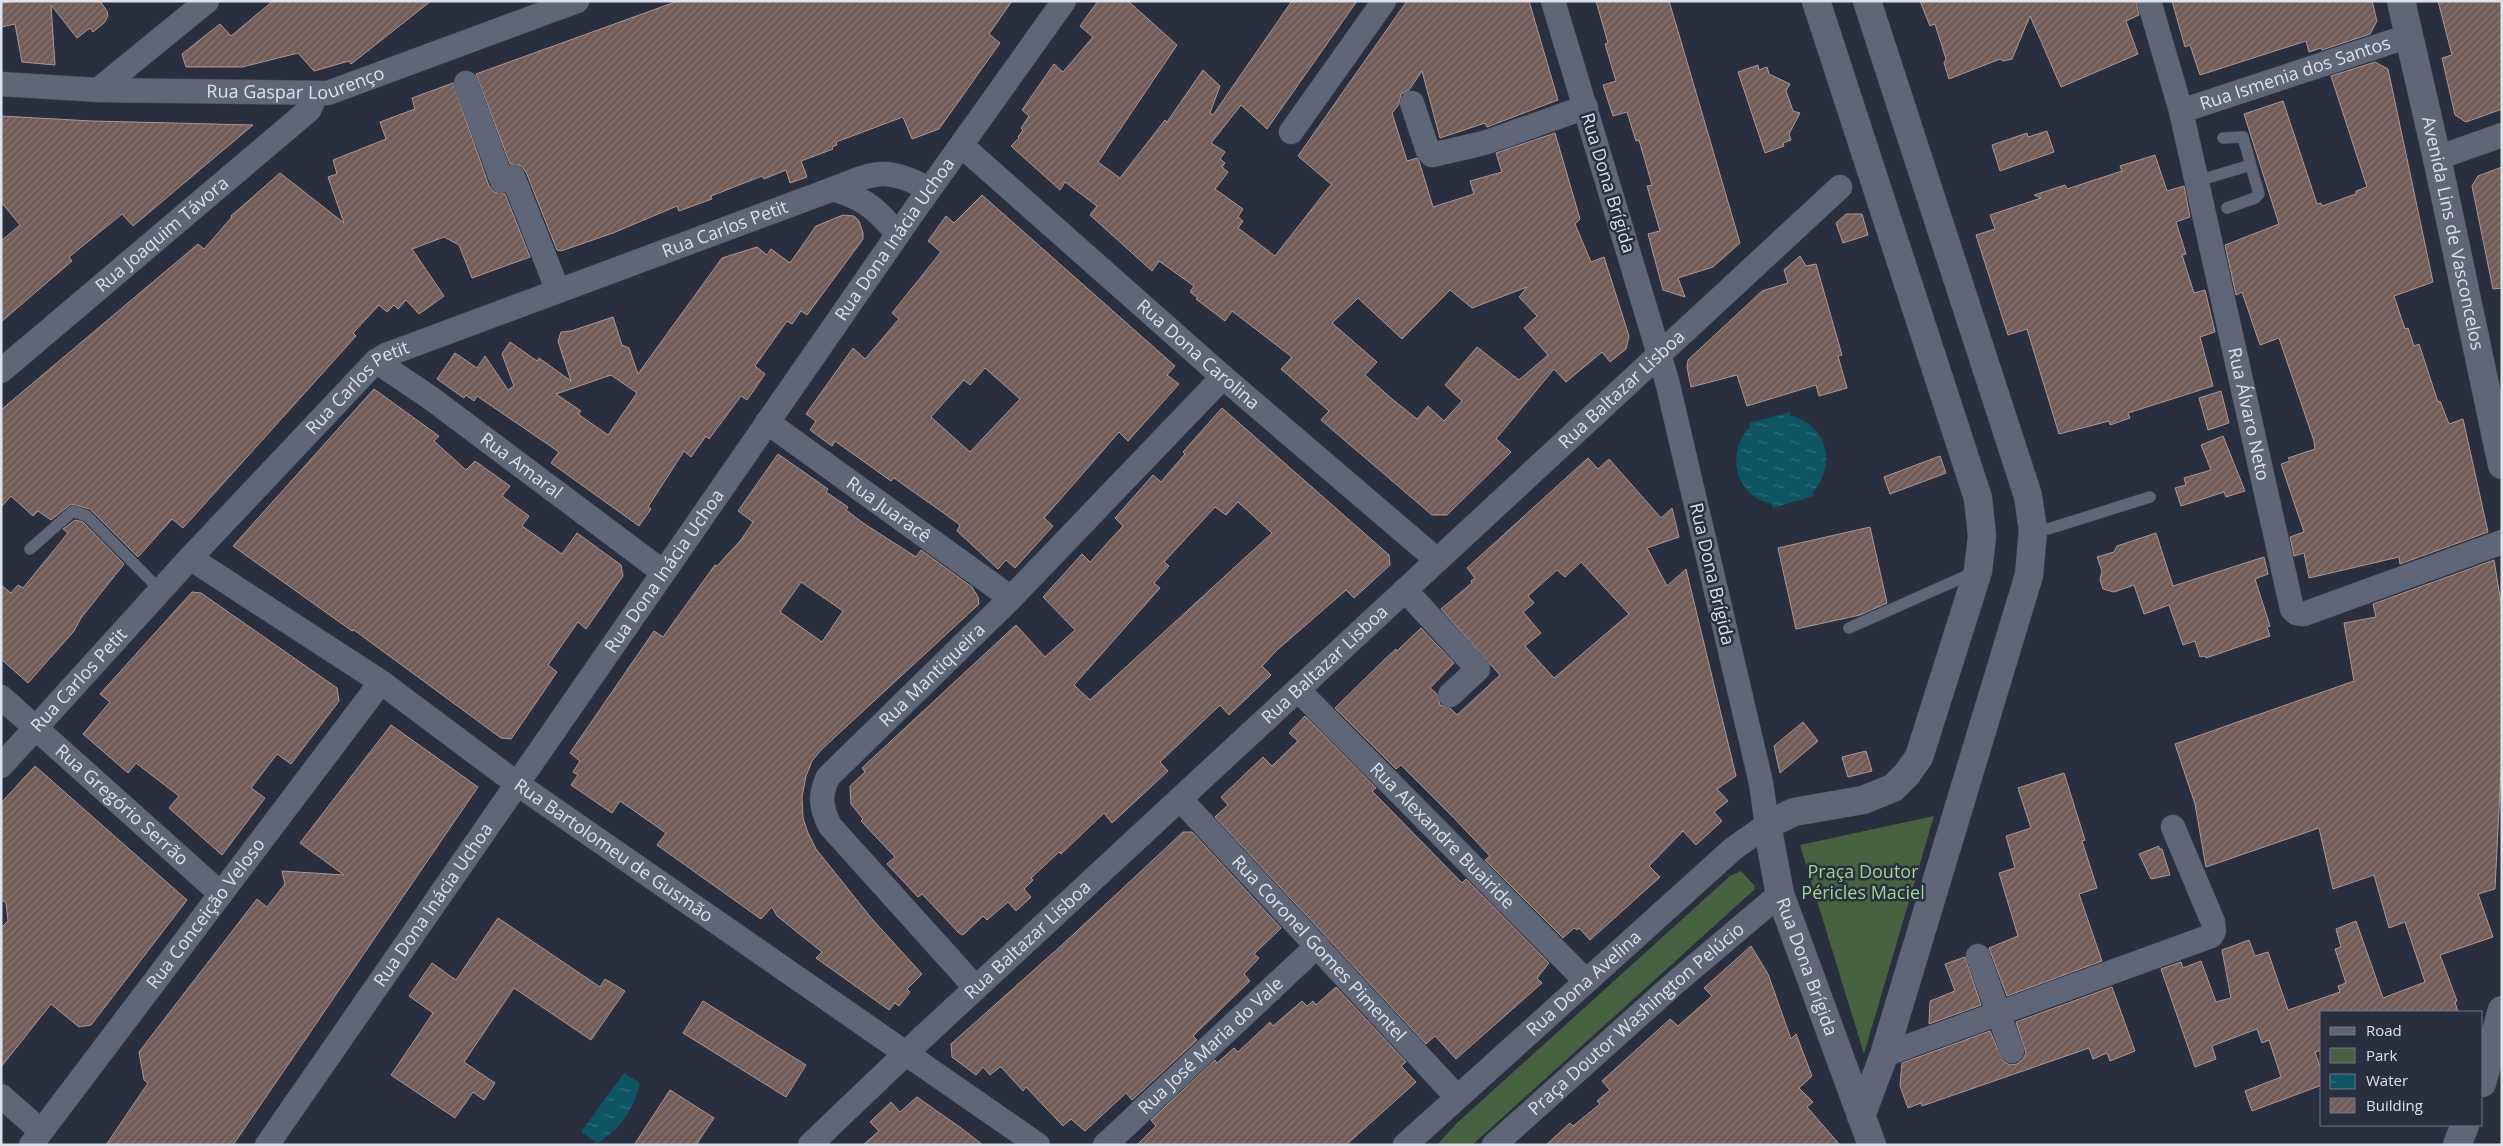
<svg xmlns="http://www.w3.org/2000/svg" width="2503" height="1146" font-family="'Open Sans',sans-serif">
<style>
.green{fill:#466241}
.water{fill:url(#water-ripples)}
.building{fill:url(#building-hatch);stroke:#b09793;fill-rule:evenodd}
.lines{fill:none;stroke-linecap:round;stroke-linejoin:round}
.service-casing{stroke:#464c58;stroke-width:12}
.minor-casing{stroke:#464c58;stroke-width:25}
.tertiary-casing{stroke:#464c58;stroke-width:29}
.service{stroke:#5f6678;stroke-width:11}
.minor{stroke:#5f6678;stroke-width:24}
.tertiary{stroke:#5f6678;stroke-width:28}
.labels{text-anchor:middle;stroke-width:5;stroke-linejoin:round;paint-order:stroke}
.street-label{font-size:18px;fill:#dde1eb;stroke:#292f3f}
.park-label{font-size:18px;fill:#9cd891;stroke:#292f3f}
</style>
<defs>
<pattern id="water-ripples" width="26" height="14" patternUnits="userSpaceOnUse" patternTransform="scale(1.25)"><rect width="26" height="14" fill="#0e5463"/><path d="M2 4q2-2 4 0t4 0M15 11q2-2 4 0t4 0" fill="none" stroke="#316c7a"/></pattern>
<pattern id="building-hatch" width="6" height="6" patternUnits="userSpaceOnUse" patternTransform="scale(1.25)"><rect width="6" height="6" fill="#725c58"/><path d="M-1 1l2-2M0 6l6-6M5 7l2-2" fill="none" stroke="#867370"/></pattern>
</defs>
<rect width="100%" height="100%" fill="#292f3f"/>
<path class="green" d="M1934,816L1864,1054L1800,845Z
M1741,871L1755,886L1754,890L1472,1145H1437L1457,1123L1730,876Z"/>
<path class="water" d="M1790,412L1791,416C1827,424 1837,465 1813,492L1814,496L1773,508L1772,504C1735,497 1725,452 1750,427L1749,423Z
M624,1073L640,1083C634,1109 620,1130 597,1143L581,1132Z"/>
<path class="building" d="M21,1H100L107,11L108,16L104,23L93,32L90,28L77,38L51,5L55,65L22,62L15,24L1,27V3Z
M273,1H431L351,64L349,61L314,71L298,53L242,67H186L182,54L220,24L231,36Z
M678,1H1012L989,34L1000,43L939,129L912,139L903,117L836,142L837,145L832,147L833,149L801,161L807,177L790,183L786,170L764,179L762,176L711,196L712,199L679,211L677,206L613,233L561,251L557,250L526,172L521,166L510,164L476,74Z
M1098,1H1128L1177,45L1098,162L1120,178L1165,120L1167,122L1203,70L1220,86L1210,113L1213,115L1292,1H1357L1267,129L1241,105L1211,143L1225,152L1220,159L1225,163L1222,167L1228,172L1215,189L1243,209L1238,217L1243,221L1238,228L1275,256L1329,187L1332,185L1298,156L1407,1H1529L1558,100L1487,127L1485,123L1440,138L1422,71L1409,90L1401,94L1399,104L1392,113L1407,161L1417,158L1419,161L1433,207L1474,194L1470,181L1502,172L1496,153L1555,133L1580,219L1575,224L1591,262L1604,257L1629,336L1626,349L1610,362L1602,352L1566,382L1554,369L1496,439L1511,452L1447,515H1432L1321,420L1329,411L1281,369L1292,357L1232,311L1225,321L1196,299L1198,298L1190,292L1194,286L1159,261L1152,271L1090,215L1097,206L1065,182L1060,190L1011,146L1019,138L1018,137L1023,130L1021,128L1029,116L1022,110L1054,64L1063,72L1093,37L1080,26ZM1527,287L1519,297L1537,316L1524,328L1548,355L1519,380L1477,347L1445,385L1462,401L1444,421L1428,406L1417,419L1392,399L1365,375L1377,362L1332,323L1358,298L1402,339L1450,290L1472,308Z
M1596,1H1669L1680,38L1740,243L1713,267L1678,278L1685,297L1663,290L1648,234L1660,231L1647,186L1652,185L1639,140L1636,141L1627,112L1613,116L1603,85L1616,81L1605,44L1608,43Z
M1920,1H2136L2139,15L2126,21L2138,54L2061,87L2030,16L2012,59L2003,61L2000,59L1949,79L1944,63L1946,59L1935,24L1930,26Z
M2172,1H2372L2377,21L2370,34L2322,50L2321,48L2309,52L2306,41L2200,75L2190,45L2185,47Z
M2438,1H2502V109L2466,122L2455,115L2442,58L2452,55Z
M2375,62L2388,69L2433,282L2394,296L2405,329L2408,328L2414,346L2419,344L2438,402L2440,401L2449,424L2463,419L2488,532L2400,564L2399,557L2309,578L2304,553L2294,556L2290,537L2304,532L2281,464L2290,461L2288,458L2315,449L2314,441L2279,338L2260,345L2242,292L2236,295L2225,245L2279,224L2244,114L2283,101L2317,204L2321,203L2322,206L2356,194V191L2367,187L2331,76Z
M1758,65L1759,70L1767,67L1769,74L1790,84L1786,91L1793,111L1800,113L1789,134L1791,140L1783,143L1784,146L1765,153L1738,72Z
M453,83L489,186L494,192L505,194L530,257L472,278L459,245L444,237L412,249L444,296L419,314L406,300L398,309L394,305L387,312L379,305L353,333L356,336L183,528L172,519L138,557L90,509L71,504L51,520L38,511L33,516L11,496L1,507V410L198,244L204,249L232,217L231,216L280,173L344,223L328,177L337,174L333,160L386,139L380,122L415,109L412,98Z
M1,116L92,121L253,125L133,226L122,214L69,257L72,261L1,322V241L20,225L1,202Z
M2047,131L2054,152L2000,171L1992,145L2027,133L2028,137Z
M2155,155L2167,191L2184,186L2190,217L2176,222L2186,254L2182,255L2194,293L2205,290L2215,332L2200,337L2213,386L2128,413L2130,418L2110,425L2109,421L2059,434L2027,329L2008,335L1976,235L1995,229L1990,215L2041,198L2034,195L2065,185L2067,189L2122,171L2120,166Z
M2502,167V288L2493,289L2472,186L2478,176Z
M982,195L1175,366L1167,375L1179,384L1128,441L1119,432L1044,518L1053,526L1015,568L1006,560L998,569L957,531L960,525L938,509L894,478L891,481L835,441L832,446L810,430L816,421L806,414L853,348L865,359L899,319L892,313L941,252L928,241L946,216L954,223ZM985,368L1020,399L970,452L931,417L964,380L970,385Z
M1846,214H1862L1868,235L1843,243L1836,223Z
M843,215L854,216L859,221L863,233V239L807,315L801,311L792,324L787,321L755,366L765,374L747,400L741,396L709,439L706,436L691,457L684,451L648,507L651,509L639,526L551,463L559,452L477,396L474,401L466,395L464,398L437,379L455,353L477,368L485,356L508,390L514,386L502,354L510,342L537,361L539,358L571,381L558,341L561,332L571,331L613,317L622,345L629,348L638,374L722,258L757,247L767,255L771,249L790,263L816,226ZM611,375L637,393L608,435L578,414L581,411L556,394Z
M1800,256L1806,266L1816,264L1842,355L1838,356L1847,388L1819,396L1816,385L1747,406L1737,375L1691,387L1687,367L1688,360L1762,291L1788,283L1784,270Z
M374,389L439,436L434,441L466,470L475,461L510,486L502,496L529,516L522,526L562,554L577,533L621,565L623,576L586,629L578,622L548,665L557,672L511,739L501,738L354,630L352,631L233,546Z
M2221,391L2229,423L2208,430L2199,398Z
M1222,408L1389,555L1390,565L1354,598L1346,590L1277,650L1262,666L1271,675L1229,715L1220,705L1160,762L1168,771L1112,823L1104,813L1061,854L1059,852L1031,878L1033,880L1024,889L1031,897L1016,911L1008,902L987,920L983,916L963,935L959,933L922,894L918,897L887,864L895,857L861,821L863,819L851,804L850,786L865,772L862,768L1016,625L1045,657L1075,630L1043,597L1082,554L1090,562L1123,526L1115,518L1153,475L1161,482L1185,454L1183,452ZM1238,502L1272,533L1090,700L1074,685L1160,588L1154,583L1169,566L1164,562L1215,507L1226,515Z
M2223,436L2245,491L2226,497L2224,492L2181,506L2175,488L2186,485L2184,478L2211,470L2201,445Z
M778,454L828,489L826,492L848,507L846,510L863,523L916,557L921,550L972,587L978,597L979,604L822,749L812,761L806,776L802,797L803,818L808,833L816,849L872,919L922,974L907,989L910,992L899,1006L895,1003L889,1010L816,958L822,952L777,916L772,907L761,919L657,845L666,833L620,801L612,813L571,785L578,775L573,772L580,761L570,753L654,631L663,637L715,565L717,566L741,540L753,522L738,511ZM801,582L843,611L822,642L780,612Z
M1940,456L1946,473L1890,494L1884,477Z
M1588,458L1598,469L1609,459L1661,518L1672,508L1679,537L1647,548L1667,586L1686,569L1736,776L1717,789L1728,801L1714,812L1722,821L1696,845L1683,831L1649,866L1660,877L1590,940L1579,928L1577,930L1574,928L1563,938L1485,860L1490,856L1451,815L1401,765L1396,769L1335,708L1386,658L1396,649L1397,651L1421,628L1454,663L1430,688L1437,694L1440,705L1450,708L1457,715L1500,675L1441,609L1472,583L1471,581L1475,578L1467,568ZM1581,562L1629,614L1554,678L1525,646L1541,633L1523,612L1534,603L1528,596L1557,570L1565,577Z
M75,520L83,522L124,564L81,618L74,631L28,683L1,659V585L11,593L18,585L23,588L68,533L63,529Z
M1870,527L1887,603L1860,615L1796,629L1778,548Z
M2156,533L2173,586L2264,557L2268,574L2255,579L2270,626L2267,627L2270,636L2206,658L2205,656L2200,657L2195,641L2183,645L2169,605L2144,614L2134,585L2114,592L2103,589L2100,580L2102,571L2097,557L2114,552L2117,546Z
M2494,560L2502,609V749L2495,889L2478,894L2493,937L2440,955L2457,1001L2455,1002L2458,1012H2322V1050L2315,1052L2322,1072V1085L2252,1111L2245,1091L2281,1077L2269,1040L2262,1043L2257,1029L2212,1046L2216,1059L2195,1067L2161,969L2181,962L2183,968L2201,961L2216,1002L2231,998L2222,950L2249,940L2255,956L2268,952L2288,1010L2340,992L2338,986L2346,983L2335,949L2341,947L2336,929L2356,921L2383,998L2425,982L2405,922L2389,928L2374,875L2333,889L2319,828L2206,867L2195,804L2175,744L2354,681L2344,623L2376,617L2373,604Z
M192,592L201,593L337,688L339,701L291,764L277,754L251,788L265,798L222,855L169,808L179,796L136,763L128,773L83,734L110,702L100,694Z
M1305,716L1376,788L1372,791L1462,883L1466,879L1549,963L1537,978L1542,983L1456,1059L1435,1036L1426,1044L1215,817L1228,805L1221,797L1263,757L1272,766L1298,741L1289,733Z
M1803,722L1818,741L1780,773L1774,746Z
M391,725L478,787L467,803L233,1145H106L148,1083L144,1080L139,1052L257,899L267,907L285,884L282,871L344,875L300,843Z
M1866,751L1872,771L1848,777L1842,757Z
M35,766L187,900L91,1025L79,1027L51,1004L1,1067V928L8,921L6,903L1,899V803Z
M2064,773L2085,840L2082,841L2097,888L2079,894L2102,961L2007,996L1989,948L2018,936L1999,873L2015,868L2006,836L2031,828L2018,788Z
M1183,832H1192L1281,928L1254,954L1259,958L1244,974L1250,981L1193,1036L1197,1040L1132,1100L1126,1093L1085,1131L1071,1119L1063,1126L1026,1087L1023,1091L1002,1068L1000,1067L990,1075L983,1067L976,1075L952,1057L951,1044L1062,945Z
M2159,846V849H2162L2170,875L2151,879L2139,854Z
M498,918L600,987L605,979L625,991L591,1040L514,988L464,1062L495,1083L484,1100L473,1092L455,1118L391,1075L433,1013L409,996L432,963L456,980Z
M1751,946L1768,974L1791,1039L1796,1034L1812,1076L1799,1088L1813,1102L1807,1107L1840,1145H1546L1570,1123L1573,1126L1600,1104L1597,1101L1610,1090L1602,1081L1670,1019L1678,1026L1712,996L1704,988Z
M1965,957L1981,1005L1929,1024L1930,1001L1955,991L1945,964Z
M1336,987L1406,1062L1401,1066L1416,1082L1346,1145H1137L1156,1126L1151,1120L1215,1060L1217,1063L1234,1048L1238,1052L1270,1022L1273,1026L1302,1001L1307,1006L1313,1001L1316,1005Z
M2112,987L2135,1051L2110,1061L2107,1053L2093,1059L2089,1048L1922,1106L1921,1103L1908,1108L1900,1086L1902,1063L1990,1031L2003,1061L2010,1065L2017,1064L2023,1059L2026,1053L2016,1022Z
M703,1001L806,1065L786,1097L683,1033Z
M670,1090L714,1118L696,1145H634Z
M917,1097L961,1128L983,1145H863L879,1131L870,1122L891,1102L900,1112Z"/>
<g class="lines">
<defs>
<path id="service" d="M2223,138L2243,137L2259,194L2255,198L2227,208
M2197,181L2251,165
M2033,530L2048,529L2150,497
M30,549L73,511L87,516L160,590
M1849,628L1975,572"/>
<g id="minor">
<path id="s1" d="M2149,1L2181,111L2292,609L2296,613L2304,614L2502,542"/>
<path d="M466,83L502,181L513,177L558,291"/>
<path id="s2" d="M1,84L98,90L328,93L577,1"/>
<path d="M98,90L207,1"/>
<path d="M1412,103L1428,151L1432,155L1484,143L1586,107"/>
<path id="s3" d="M2181,111L2409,36"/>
<path d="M1291,132L1384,1"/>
<path id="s4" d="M962,146L1223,377L1437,560"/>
<path d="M2437,158L2502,135"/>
<path d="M833,189C878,171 886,167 929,189"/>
<path id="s5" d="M376,361L432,399L663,572"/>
<path id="s6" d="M1,371L309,110L317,94"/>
<path id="s7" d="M767,422L1011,598"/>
<path id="s8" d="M190,558L381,682L516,783L1038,1145"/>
<path d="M1405,590L1478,669L1450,695"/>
<path id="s9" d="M1298,690L1586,981"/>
<path id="s10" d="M1,697L221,894"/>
<path id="s11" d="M1,766L190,558L376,361L386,355L833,189C866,199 876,209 898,234"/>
<path id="s12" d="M1180,799L1457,1097"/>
<path d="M1978,956L2012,1051"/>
<path id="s13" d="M976,988L830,826C821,808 819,796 828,777L1011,598L1223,377"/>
<path d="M1884,1055L2211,936L2214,931L2213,922L2173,827"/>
<path d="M1,1096L41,1131"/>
<path id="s14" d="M31,1145L381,682"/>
<path id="s15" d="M267,1145L914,211L1064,1"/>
<path id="s16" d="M810,1145L923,1037L1840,187"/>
<path id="s17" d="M1105,1145L1317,946"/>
<path id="s18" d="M1405,1145L1734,848L1767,825L1761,783L1667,381L1553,1"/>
<path id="s19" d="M1494,1145L1676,982L1780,894"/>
</g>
<g id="tertiary">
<path id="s20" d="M1816,1L1978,498L1982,536L1978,571L1919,757L1907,774L1893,788L1863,800L1794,812L1767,825L1780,894L1872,1145"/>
<path id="s21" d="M2401,1L2437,158L2502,465"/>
<path d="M2482,1083L2502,1010"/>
<path d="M1861,1116L1884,1055L2029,575L2033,530L2028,496L1867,1"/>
<path d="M2457,1145L2465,1125"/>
</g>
</defs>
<use href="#service" class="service-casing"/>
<use href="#minor" class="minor-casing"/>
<use href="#tertiary" class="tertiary-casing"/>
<use href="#service" class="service"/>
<use href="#minor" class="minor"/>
<use href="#tertiary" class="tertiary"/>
</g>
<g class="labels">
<g class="street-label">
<text dy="6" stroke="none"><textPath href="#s3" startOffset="120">Rua Ismenia dos Santos</textPath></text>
<text dy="6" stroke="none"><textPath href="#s2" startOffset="296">Rua Gaspar Lourenço</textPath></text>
<text transform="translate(1608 183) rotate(73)" y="6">Rua Dona Brígida</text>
<text dy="6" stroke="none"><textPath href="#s11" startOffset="925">Rua Carlos Petit</textPath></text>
<text dy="6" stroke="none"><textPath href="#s21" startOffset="238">Avenida Lins de Vasconcelos</textPath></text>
<text dy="6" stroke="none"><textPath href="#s6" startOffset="211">Rua Joaquim Távora</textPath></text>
<text dy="6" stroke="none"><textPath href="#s15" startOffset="1102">Rua Dona Inácia Uchoa</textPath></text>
<text dy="6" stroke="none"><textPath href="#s4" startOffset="315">Rua Dona Carolina</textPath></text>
<text dy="6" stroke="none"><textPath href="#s11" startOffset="521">Rua Carlos Petit</textPath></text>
<text dy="6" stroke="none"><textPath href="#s16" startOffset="1109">Rua Baltazar Lisboa</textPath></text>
<text dy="6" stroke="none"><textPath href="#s1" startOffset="425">Rua Álvaro Neto</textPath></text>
<text dy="6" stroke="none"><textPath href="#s5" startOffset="179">Rua Amaral</textPath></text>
<text dy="6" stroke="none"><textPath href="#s7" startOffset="150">Rua Juaracê</textPath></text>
<text dy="6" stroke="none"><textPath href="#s15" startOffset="698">Rua Dona Inácia Uchoa</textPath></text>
<text transform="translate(1712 574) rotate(77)" y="6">Rua Dona Brígida</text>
<text dy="6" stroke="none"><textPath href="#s16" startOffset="704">Rua Baltazar Lisboa</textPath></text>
<text dy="6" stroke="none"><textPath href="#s13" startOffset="415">Rua Mantiqueira</textPath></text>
<text dy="6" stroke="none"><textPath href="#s11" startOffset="116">Rua Carlos Petit</textPath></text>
<text dy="6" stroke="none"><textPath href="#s10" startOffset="162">Rua Gregório Serrão</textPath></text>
<text dy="6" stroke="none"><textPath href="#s9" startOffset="205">Rua Alexandre Buairide</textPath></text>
<text dy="6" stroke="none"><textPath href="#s8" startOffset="515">Rua Bartolomeu de Gusmão</textPath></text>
<text dy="6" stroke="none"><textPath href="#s15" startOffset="292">Rua Dona Inácia Uchoa</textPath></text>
<text dy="6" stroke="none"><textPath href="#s14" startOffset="290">Rua Conceição Veloso</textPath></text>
<text dy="6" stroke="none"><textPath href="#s16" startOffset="299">Rua Baltazar Lisboa</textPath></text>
<text dy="6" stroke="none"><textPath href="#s12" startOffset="204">Rua Coronel Gomes Pimentel</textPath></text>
<text dy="6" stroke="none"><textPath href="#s20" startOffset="1112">Rua Dona Brígida</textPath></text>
<text dy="6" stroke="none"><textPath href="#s18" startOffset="241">Rua Dona Avelina</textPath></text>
<text dy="6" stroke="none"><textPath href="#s19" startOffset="190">Praça Doutor Washington Pelúcio</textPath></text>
<text dy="6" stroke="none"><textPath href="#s17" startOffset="145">Rua José Maria do Vale</textPath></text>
</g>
<g class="park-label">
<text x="1863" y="878">Praça Doutor<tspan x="1863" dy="21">Péricles Maciel</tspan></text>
</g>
</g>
<rect width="2503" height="1146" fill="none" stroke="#dde1eb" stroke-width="5"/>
<rect x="2320" y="1011" width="162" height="115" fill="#292f3f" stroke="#717684"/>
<rect x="2330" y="1027" width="25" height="8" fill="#5f6678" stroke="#717684"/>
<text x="2366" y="1036" font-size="15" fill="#dde1eb">Road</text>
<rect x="2330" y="1048" width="25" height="15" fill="#466241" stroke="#717684"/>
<text x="2366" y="1061" font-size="15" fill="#dde1eb">Park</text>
<rect x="2330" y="1074" width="25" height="15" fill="url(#water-ripples)" stroke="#717684"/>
<text x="2366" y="1086" font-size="15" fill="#dde1eb">Water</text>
<rect x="2330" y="1098" width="25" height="15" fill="url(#building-hatch)" stroke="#717684"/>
<text x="2366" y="1111" font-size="15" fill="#dde1eb">Building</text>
</svg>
